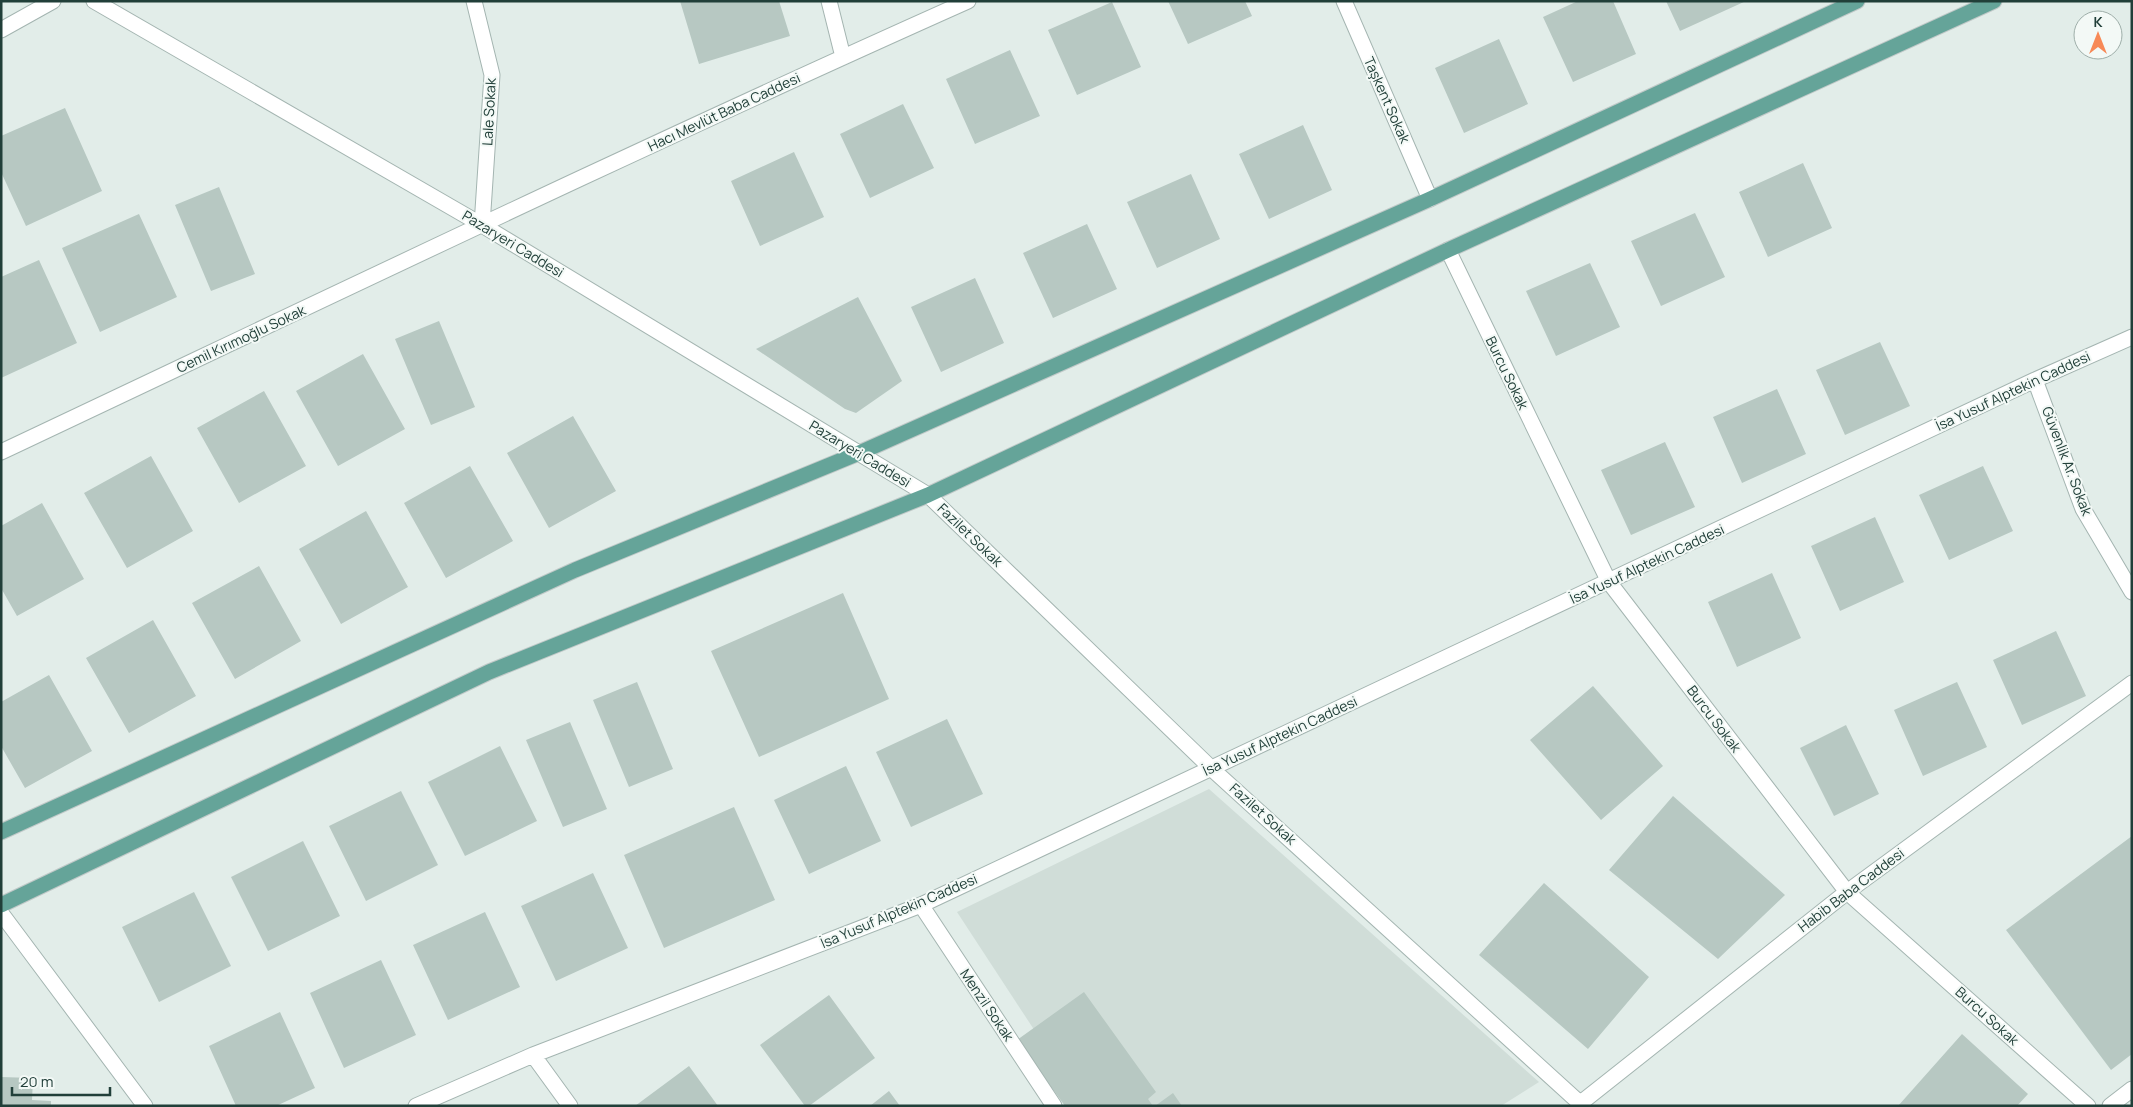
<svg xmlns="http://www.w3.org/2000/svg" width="2133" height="1107" font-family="Manrope,sans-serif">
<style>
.built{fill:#d0ddd8}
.building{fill:#b7c8c2}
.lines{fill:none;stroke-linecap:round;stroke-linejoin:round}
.minor-casing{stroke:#a4b5b1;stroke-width:17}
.major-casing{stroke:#c1c9c8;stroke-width:17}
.minor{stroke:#fff;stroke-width:15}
.major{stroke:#65a499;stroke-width:15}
.labels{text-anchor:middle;stroke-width:4;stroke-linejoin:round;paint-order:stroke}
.street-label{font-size:14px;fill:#213f39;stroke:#f3f9f6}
</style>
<rect width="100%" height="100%" fill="#e2ede9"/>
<path class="built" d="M1209,789L1539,1082L1501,1106H1084L957,912Z"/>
<path class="building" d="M680,1H779L790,36L699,64Z
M1168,1H1245L1252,16L1188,44Z
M1578,1H1613L1636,54L1573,82L1543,17Z
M1666,1H1746L1680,31Z
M1112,2L1141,67L1077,95L1048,30Z
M1499,39L1528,104L1464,133L1435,68Z
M1010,50L1040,116L975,144L946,79Z
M903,104L934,168L870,198L840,134Z
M65,108L102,191L26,226L1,172V136Z
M1303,125L1332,190L1269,219L1239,154Z
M794,152L824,217L760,246L731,181Z
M1803,163L1832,228L1768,257L1739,192Z
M1191,174L1220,239L1157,268L1127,202Z
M219,187L255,274L211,291L175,205Z
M1695,213L1725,277L1661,306L1631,241Z
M139,214L177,297L100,332L62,248Z
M1087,224L1117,289L1053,318L1023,253Z
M39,260L77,343L1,378V277Z
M1590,263L1620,327L1556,356L1526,291Z
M975,278L1004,343L941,372L911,307Z
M858,297L902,381L856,413L845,409L756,349Z
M439,321L475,407L431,425L395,339Z
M1880,342L1910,406L1845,435L1816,370Z
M363,354L405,429L338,466L296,391Z
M1777,389L1806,454L1742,483L1713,417Z
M264,391L306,466L239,503L197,428Z
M573,416L616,491L549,528L507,453Z
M1665,442L1695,507L1631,535L1601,470Z
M151,456L193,531L127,568L84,493Z
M470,466L513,541L446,578L404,503Z
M1983,466L2013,531L1949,560L1919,495Z
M42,503L84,579L17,616L1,588V526Z
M366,511L408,587L341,624L299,549Z
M1875,517L1904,582L1840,611L1811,546Z
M259,566L301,641L235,679L192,603Z
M1772,573L1801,638L1737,667L1708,602Z
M843,593L889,699L759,757L711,651Z
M153,620L196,696L129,733L86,658Z
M2056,631L2086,696L2022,725L1993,660Z
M49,675L92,751L25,788L1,746V702Z
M637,682L673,769L629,787L593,700Z
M1957,682L1987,747L1923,776L1894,710Z
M1593,686L1663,766L1601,820L1530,740Z
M947,719L983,794L911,827L876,752Z
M570,722L607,809L563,827L526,740Z
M1846,725L1879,794L1834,816L1800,748Z
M500,746L537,821L465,856L428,782Z
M846,766L881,841L809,874L774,800Z
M401,791L438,865L366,901L329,826Z
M1673,796L1785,895L1718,959L1609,870Z
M734,807L775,900L664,948L624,855Z
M2132,836V1054L2111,1070L2006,930Z
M303,841L340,916L268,951L231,877Z
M593,873L628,948L556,981L521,906Z
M1544,883L1649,977L1588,1049L1479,955Z
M194,892L231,966L159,1002L122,927Z
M485,912L520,987L448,1020L413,945Z
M381,960L416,1035L344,1068L310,993Z
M1084,992L1156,1092L1148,1099L1153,1106H1065L1017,1040Z
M829,995L875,1058L809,1106H805L760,1045Z
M280,1012L315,1088L276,1106H236L209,1046Z
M1962,1034L2028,1094L2017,1106H1898Z
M689,1066L718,1106H635Z
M1,1077L33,1078L32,1100L51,1101V1106H1Z
M889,1091L900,1106H870Z
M1173,1093L1182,1106H1155Z"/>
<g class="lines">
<defs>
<path id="minor" d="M94,1L482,225L928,495L1212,769L1583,1106
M474,1L492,75L482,225
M829,1L843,57
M1344,1L1430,199
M1,30L53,1
M1448,250L1609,582L1847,892L2088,1106
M2035,380L2083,509L2132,592
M1,452C323,300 643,146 968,1
M921,905L1054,1106
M1,913L145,1106
M533,1055L570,1106
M416,1106L533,1055L921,905L2035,380L2132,337
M1577,1106L1847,892L2132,683
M2110,1106L2132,1089"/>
<path id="major" d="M1,832L575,570L859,453L1430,199L1857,1
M1,905L489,672L928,495L1448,250L1994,1"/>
</defs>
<use href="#minor" class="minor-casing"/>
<use href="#major" class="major-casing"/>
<use href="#minor" class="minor"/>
<use href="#major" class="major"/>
</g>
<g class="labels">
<g class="street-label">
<text transform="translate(1387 100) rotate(66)" y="5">Taşkent Sokak</text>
<text transform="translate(489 112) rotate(-87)" y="5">Lale Sokak</text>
<text transform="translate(724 112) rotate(-25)" y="5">Hacı Mevlüt Baba Caddesi</text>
<text transform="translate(513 244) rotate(31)" y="5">Pazaryeri Caddesi</text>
<text transform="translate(241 339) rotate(-25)" y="5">Cemil Kırımoğlu Sokak</text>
<text transform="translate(1507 373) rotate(64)" y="5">Burcu Sokak</text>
<text transform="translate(2013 391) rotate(-25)" y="5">İsa Yusuf Alptekin Caddesi</text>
<text transform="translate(860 454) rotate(31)" y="5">Pazaryeri Caddesi</text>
<text transform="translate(2067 461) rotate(69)" y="5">Güvenlik Ar. Sokak</text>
<text transform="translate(970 535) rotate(44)" y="5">Fazilet Sokak</text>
<text transform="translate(1647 564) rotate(-25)" y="5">İsa Yusuf Alptekin Caddesi</text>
<text transform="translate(1714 719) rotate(53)" y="5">Burcu Sokak</text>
<text transform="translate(1280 736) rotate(-25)" y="5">İsa Yusuf Alptekin Caddesi</text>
<text transform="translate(1263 814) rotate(42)" y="5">Fazilet Sokak</text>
<text transform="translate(1851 890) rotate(-37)" y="5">Habib Baba Caddesi</text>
<text transform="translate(899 911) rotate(-23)" y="5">İsa Yusuf Alptekin Caddesi</text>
<text transform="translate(987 1005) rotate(56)" y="5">Menzil Sokak</text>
<text transform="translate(1987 1016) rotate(42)" y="5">Burcu Sokak</text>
</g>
</g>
<rect width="2133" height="1107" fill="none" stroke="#213f39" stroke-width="5"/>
<g transform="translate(2098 35)"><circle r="24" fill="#f3f9f6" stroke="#9fafaa"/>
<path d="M0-4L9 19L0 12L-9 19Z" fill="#f78956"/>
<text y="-8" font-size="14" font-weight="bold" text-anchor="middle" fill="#213f39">K</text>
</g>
<path d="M12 1087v8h98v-8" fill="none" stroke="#213f39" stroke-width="2.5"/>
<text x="20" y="1087" font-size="15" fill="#213f39" stroke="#f3f9f6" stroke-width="4" paint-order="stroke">20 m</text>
</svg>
